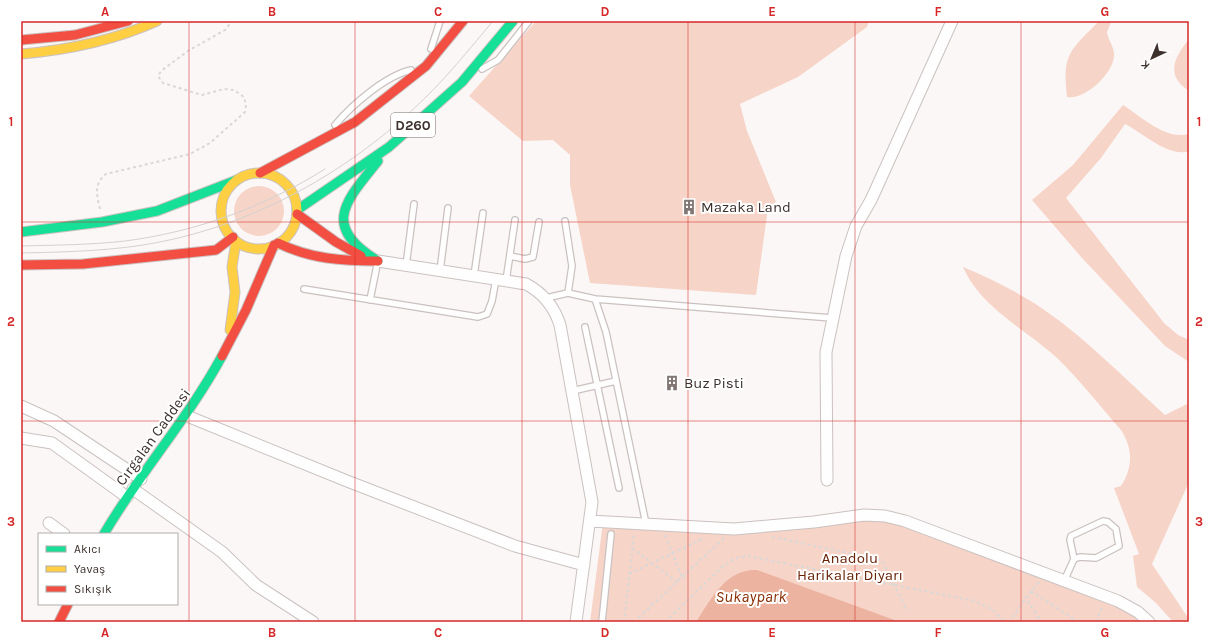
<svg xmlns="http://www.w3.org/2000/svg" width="1210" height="643" font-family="Karla,sans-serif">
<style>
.green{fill:#f7d4c8}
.water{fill:#ecb4a0}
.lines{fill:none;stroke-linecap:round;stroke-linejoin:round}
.lane-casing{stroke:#cac2c0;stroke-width:8}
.street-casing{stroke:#cac2c0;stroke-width:13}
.fast-casing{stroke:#cac2c0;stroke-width:11}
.slow-casing{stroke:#cac2c0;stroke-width:11}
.jam-casing{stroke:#cac2c0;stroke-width:11}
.path{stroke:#dad8d7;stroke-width:2;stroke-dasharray:3 3;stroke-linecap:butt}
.lane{stroke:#fefefe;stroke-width:5.5}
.street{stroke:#fefefe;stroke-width:11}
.fast{stroke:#16e098;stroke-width:9}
.slow{stroke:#ffcf43;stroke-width:9}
.jam{stroke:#f24e42;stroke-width:9}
.tram{stroke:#d3d2d1;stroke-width:1}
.grid{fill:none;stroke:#d62828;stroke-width:1;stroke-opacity:0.55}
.labels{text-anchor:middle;stroke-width:4;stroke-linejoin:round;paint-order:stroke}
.shield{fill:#fff;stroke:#776f6c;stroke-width:1}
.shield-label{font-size:14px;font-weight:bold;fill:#3d312d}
.poi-label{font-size:15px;fill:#3d312d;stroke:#fff;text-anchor:start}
.street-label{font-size:15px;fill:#3d312d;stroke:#fff}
.park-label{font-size:15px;fill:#6a2307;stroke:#fff}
.water-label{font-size:16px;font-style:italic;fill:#8a2e04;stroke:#fff}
.neatline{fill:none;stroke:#d62828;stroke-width:1.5}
.grid-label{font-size:13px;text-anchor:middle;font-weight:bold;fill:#d62828}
</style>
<rect width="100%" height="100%" fill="#fbf7f6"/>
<path class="green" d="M536,21H869L867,27L798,77L740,104L747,131L776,202L768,208L756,295L590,283L570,185V155L553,140L523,141L469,96Z
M1099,21L1111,22L1107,32C1108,41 1115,47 1114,56C1113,74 1085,100 1067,97C1062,53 1070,51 1099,21Z
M1189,39V91C1165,75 1174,58 1189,39Z
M1123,105C1142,117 1165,140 1189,134V151C1169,158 1143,133 1125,124L1101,158L1066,198L1164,323L1178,335L1189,340V362L1165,346L1082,258L1032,200L1073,165Z
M234 211a25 25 0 1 1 50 0a25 25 0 1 1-50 0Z
M963,267C988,277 1011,289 1034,303C1082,334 1123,377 1165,415L1189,403V482L1152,564L1189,619V622H1173L1156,603L1137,587L1133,556L1139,554L1114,488L1121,486C1133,467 1133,449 1121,430C1100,406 1080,380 1056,357C1024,328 981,308 963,267Z
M855,511L991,552L1131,605L1145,622H590L603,522L762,523Z"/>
<path class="water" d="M752,570H757L900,622H696C710,601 724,572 752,570Z"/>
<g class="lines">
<defs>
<path id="lane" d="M431,49L440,21
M482,69L498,60L529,21
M335,125C352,105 385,76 411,70
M565,221L572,266L568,293
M510,256L525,259L533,257L539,222
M406,266L414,204
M440,271L448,208
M474,276L483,213
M506,281L515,220
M304,289L478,317L487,314L492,301L496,279
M546,298L568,293L595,299L832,318
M595,299L606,332L646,524
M370,300L377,265
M585,327L619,488
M572,391L616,381
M1064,581L1074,559L1080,557L1096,558L1119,546L1116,529L1108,522L1103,521L1071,536L1070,540L1074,559
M602,622L611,534"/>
<path id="street" d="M378,261L526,284C543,293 554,306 560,325L592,502L576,622
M21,406L54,421L141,479
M187,416L347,481L515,546L584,565
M21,438L52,443L127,497
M827,480L826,352L846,256L856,226L871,200L952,21
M133,489L222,552L256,585L313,622
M590,521L734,529L814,522L864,515L885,516L905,521L1118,601L1138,612L1149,622
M49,523L64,534"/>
<path id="fast" d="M378,161C346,201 320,226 378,261
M297,210L389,147L462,82L513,21
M21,232L102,222L157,211L237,180
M104,534C140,472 188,419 222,356"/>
<path id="slow" d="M21,54C69,50 113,41 157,21
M221 211a38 38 0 1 1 76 0a38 38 0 1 1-76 0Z
M230,330L235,292L232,267L236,241"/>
<path id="jam" d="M21,40L75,35L128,21
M260,173L355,122L426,66L463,21
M297,214L336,242L361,256
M278,243C310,259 343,261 378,261
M21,265L83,264L216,250L233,237
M222,356L246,310L274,245
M59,622L68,604"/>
</defs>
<use href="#lane" class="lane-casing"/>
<use href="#street" class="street-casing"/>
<use href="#fast" class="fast-casing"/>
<use href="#slow" class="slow-casing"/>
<use href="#jam" class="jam-casing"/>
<path class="path" d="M100,209C97,196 93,184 106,174L190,154L210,143L245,112L246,105L244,97L234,90L224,89L202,95L163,83L158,76L161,71L188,51L225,30L232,21
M665,535L682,577
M772,537L882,560L907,611
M632,548L677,582
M629,574L704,538
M1039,582L1026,598L1041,622
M1031,591L1078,622
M624,622L634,534
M634,622L724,538
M665,622L724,565L736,558L748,556L975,601L993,610L1005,622
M1009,622L1026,598
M1096,622L1102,607"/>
<use href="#lane" class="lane"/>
<use href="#street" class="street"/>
<use href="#fast" class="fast"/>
<use href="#slow" class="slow"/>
<use href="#jam" class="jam"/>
<path class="tram" d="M21,246C55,245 90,245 125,241C195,232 265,207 325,169
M21,253C67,252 115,251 160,242C270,220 372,158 448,74C463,57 478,39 493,21"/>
</g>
<path class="grid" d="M189,21V622M355,21V622M522,21V622M688,21V622M855,21V622M1021,21V622M21,222H1189M21,421H1189"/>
<defs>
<symbol id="building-bare" viewBox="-9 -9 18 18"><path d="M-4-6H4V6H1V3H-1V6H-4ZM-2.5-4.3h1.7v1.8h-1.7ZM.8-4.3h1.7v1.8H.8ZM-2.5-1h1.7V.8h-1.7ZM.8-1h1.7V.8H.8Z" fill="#807673" stroke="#fff" stroke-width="2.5" paint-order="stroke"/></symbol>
</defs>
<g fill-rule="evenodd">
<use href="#building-bare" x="678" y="196" width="22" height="22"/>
<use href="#building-bare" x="661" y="372" width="22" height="22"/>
</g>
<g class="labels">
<rect class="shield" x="391" y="113" width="44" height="24" rx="3"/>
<g class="shield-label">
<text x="413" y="130">D260</text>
</g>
<g class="poi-label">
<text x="701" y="212">Mazaka Land</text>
<text x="684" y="388">Buz Pisti</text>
</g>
<g class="street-label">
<text transform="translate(153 437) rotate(-54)" y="5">Cırgalan Caddesi</text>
</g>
<g class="park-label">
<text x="850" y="563">Anadolu<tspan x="850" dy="17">Harikalar Diyarı</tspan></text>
</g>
<g class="water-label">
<text x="751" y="602">Sukaypark</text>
</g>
</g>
<rect width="1210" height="643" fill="none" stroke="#ffffff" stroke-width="44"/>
<rect x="38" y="533" width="140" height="72" fill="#ffffff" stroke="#b1adab"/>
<rect x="46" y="546" width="20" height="6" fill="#16e098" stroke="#b1adab"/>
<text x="74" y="553" font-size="12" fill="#3d312d">Akıcı</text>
<rect x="46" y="566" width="20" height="6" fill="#ffcf43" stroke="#b1adab"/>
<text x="74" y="573" font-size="12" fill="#3d312d">Yavaş</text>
<rect x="46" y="586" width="20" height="6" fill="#f24e42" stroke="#b1adab"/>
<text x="74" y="593" font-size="12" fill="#3d312d">Sıkışık</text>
<g transform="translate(1152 58) rotate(224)" stroke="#ffffff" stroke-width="3" paint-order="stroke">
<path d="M0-3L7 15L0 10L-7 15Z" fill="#3d312d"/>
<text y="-6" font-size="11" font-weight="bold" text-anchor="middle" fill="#3d312d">K</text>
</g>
<rect x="22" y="22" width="1166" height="599" class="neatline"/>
<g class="grid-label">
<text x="105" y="16">A</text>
<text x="272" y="16">B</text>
<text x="438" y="16">C</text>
<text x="605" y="16">D</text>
<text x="772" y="16">E</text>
<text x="938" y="16">F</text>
<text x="1105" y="16">G</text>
<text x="11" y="126">1</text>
<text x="1199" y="126">1</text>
<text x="11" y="326">2</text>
<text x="1199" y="326">2</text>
<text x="11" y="526">3</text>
<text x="1199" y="526">3</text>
<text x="105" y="637">A</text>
<text x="272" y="637">B</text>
<text x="438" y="637">C</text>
<text x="605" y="637">D</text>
<text x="772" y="637">E</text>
<text x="938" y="637">F</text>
<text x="1105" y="637">G</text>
</g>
</svg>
